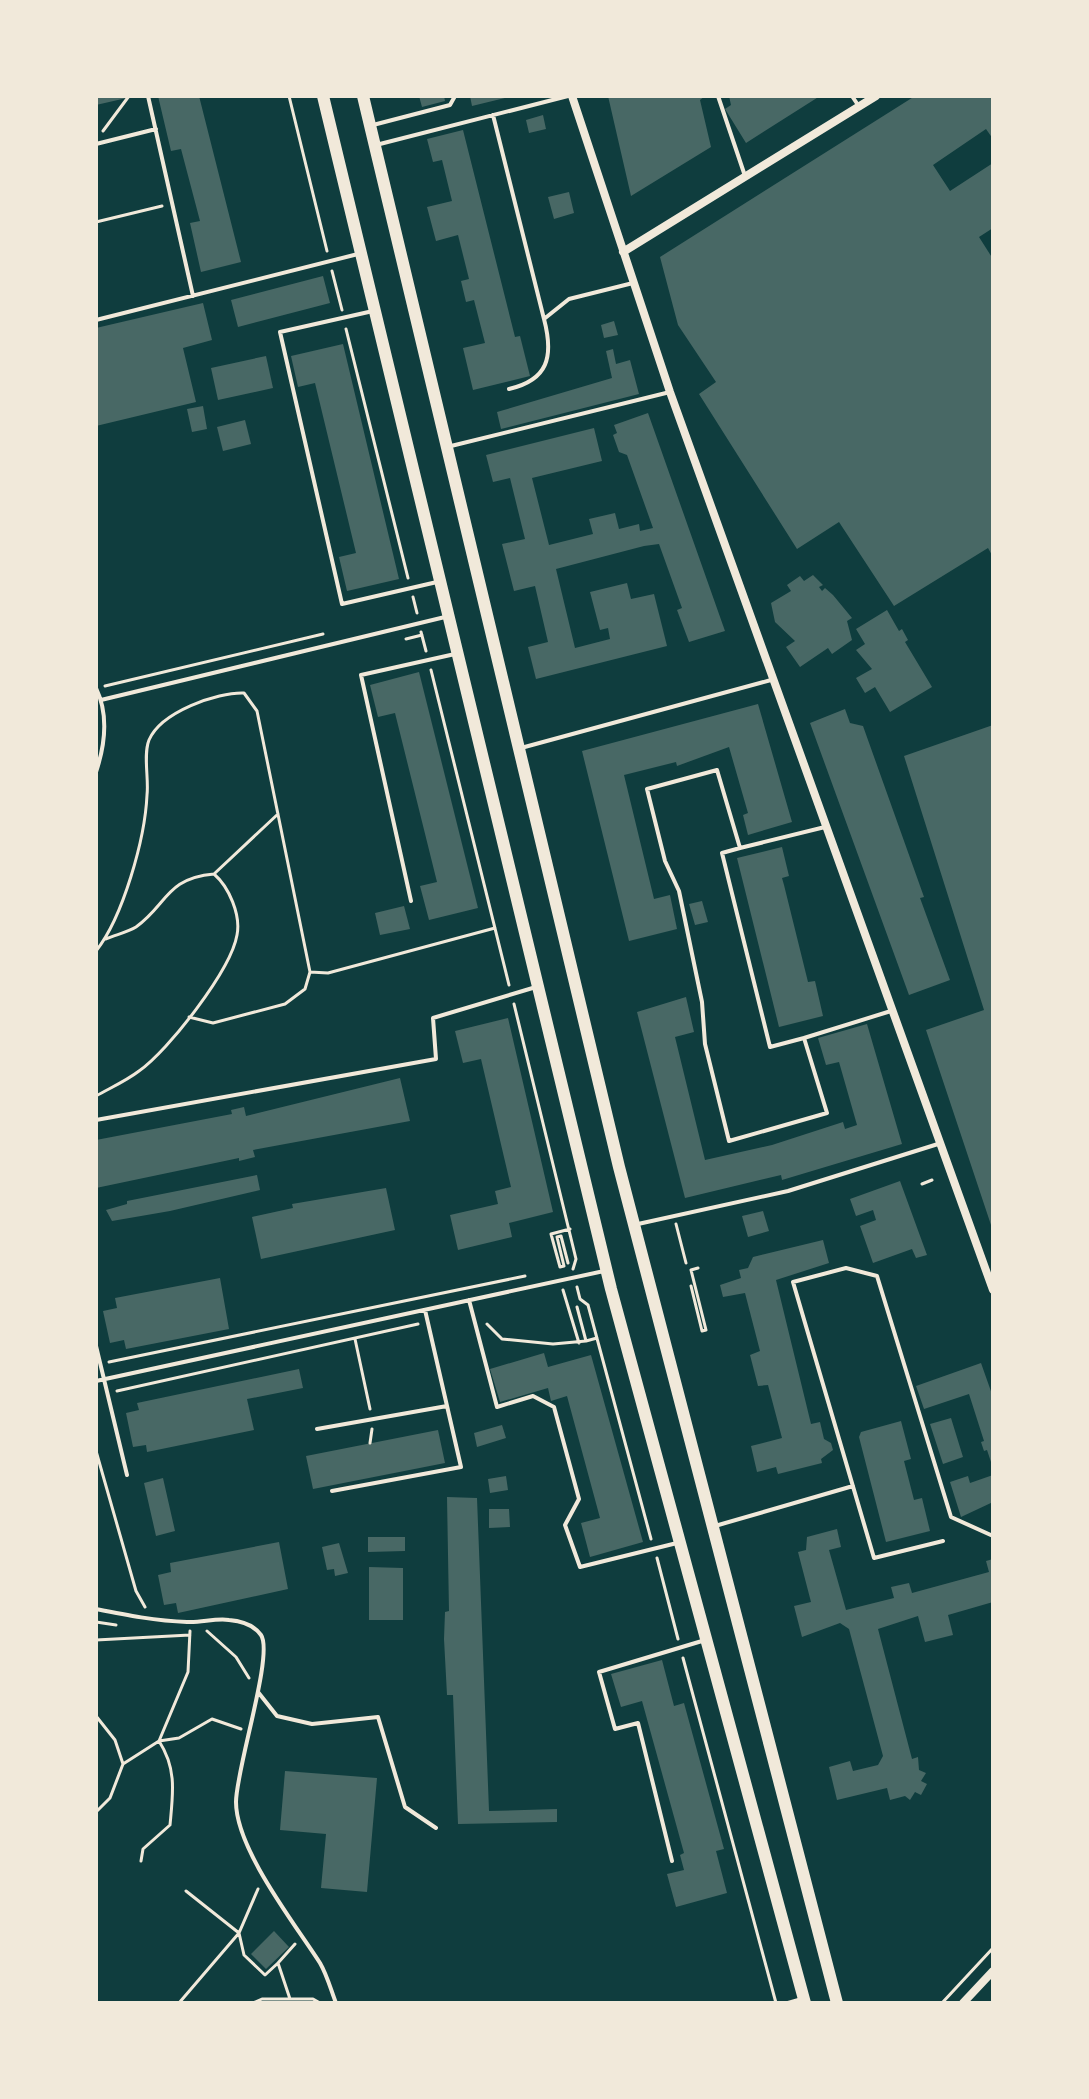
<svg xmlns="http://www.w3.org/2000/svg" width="1089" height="2099" font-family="'IBM Plex Sans',sans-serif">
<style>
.building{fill:#486865}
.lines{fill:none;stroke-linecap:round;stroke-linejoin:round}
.path{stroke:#f1e9da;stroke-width:3}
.service{stroke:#f1e9da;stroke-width:4}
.minor{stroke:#f1e9da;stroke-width:8}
.primary{stroke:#f1e9da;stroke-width:12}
</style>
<rect width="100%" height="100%" fill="#0f3d3e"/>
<path class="building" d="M96,96H131V97L96,105Z
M158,96H199L241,262L201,272L190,223L200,221L181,149L171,151Z
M419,96H444L445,101L422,107Z
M470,96H509V97L472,106Z
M608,96H705L700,100L711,147L631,196Z
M729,96H820L746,143L725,109L731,105Z
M915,96H993V139L986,129L933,165L950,191L993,163V228L979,237L993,259V557L988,548L894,606L839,522L797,549L699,394L716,382L678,325L660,257Z
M543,115L546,129L529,133L526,120Z
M463,130L515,337L520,336L530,376L473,390L463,348L485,343L474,300L466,302L461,281L469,279L458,235L436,241L427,207L452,201L442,160L433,162L427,139Z
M569,192L574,213L554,219L548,197Z
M323,276L330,303L238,327L231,300Z
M203,303L212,340L183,348L196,402L96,426V328Z
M614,321L618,335L604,338L601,325Z
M343,344L399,579L347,591L339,557L356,553L315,383L298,387L291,356Z
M613,349L616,364L630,360L639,394L501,429L497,412L612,378L606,351Z
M266,356L273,388L218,400L211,368Z
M203,406L207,429L192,432L187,409Z
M648,413L725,631L689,642L677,610L682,608L659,544L644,546L556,569L575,648L610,639L608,628L600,630L590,592L627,583L631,599L654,594L667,646L536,679L528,647L548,642L535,586L514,591L502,544L525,539L510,478L493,482L486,455L594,428L602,461L532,478L549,545L593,534L589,519L615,513L619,529L639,524L640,531L653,528L627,455L619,452L613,435L617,433L614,425Z
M245,420L251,444L223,451L217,427Z
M813,575L823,585L819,587L822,591L825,588L833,595L852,618L847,621L852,640L832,654L828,648L800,667L786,647L795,641L775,622L771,603L791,591L787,585L800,576L804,581Z
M887,610L899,631L902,629L908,640L905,642L932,687L890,712L875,687L865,693L856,678L872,669L856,650L865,644L856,629Z
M419,672L478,908L429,920L420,886L437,882L395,713L378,717L370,685Z
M758,704L792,822L748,835L743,815L748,813L729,747L677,766L676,762L624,775L654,899L670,895L677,929L629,941L582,751Z
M845,709L850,723L863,726L924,897L920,898L950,980L909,995L810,723Z
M993,725V1228H992L926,1030L984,1010L904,756Z
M782,847L789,876L782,878L784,885L808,982L815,981L823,1016L779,1027L737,858Z
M702,901L708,922L695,925L689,904Z
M404,906L410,929L380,935L375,913Z
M686,997L694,1032L675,1037L705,1160L772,1145L843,1122L845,1129L857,1125L839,1062L826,1065L818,1038L867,1024L902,1144L782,1180L781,1175L685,1198L637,1012Z
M508,1018L553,1212L509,1223L512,1237L458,1250L450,1215L498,1204L495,1191L511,1187L481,1059L463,1063L455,1031Z
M400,1078L410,1121L253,1150L255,1157L239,1161V1158L96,1188V1140L232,1114L231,1110L244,1107L246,1116Z
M257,1175L260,1190L170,1211L112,1221L106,1210L127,1204V1201Z
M900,1181L927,1255L916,1258L912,1249L873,1263L860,1226L876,1220L873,1210L856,1216L850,1199Z
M386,1188L395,1230L261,1259L252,1217L293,1208L292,1204Z
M763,1211L769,1231L748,1237L742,1216Z
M823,1240L829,1263L776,1280L811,1424L820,1422L824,1439L831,1443L833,1450L821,1459L822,1463L778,1474L776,1467L757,1472L751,1446L782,1438L768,1385L758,1386L750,1355L760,1351L745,1293L723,1297L720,1285L741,1278L739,1270L748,1268L753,1257Z
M220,1278L229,1329L126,1349L124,1340L110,1343L103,1311L117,1308L115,1298Z
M544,1353L548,1367L591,1355L643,1542L590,1557L581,1523L600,1518L567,1396L551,1401L548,1388L500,1402L490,1369Z
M981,1363L993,1397L992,1465L987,1450L984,1451L981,1442L984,1441L969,1394L924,1409L916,1386Z
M299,1369L303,1388L247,1399L254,1430L147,1452L146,1445L133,1447L126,1413L139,1410L137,1403Z
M951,1418L963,1457L943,1464L930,1424Z
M901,1421L911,1459L904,1461L914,1500L922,1498L930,1531L886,1542L859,1437L861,1432Z
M502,1425L506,1438L477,1447L474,1433Z
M438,1430L445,1463L313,1489L306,1456Z
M993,1475V1502L961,1517L950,1482L968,1476L970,1483Z
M506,1476L508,1490L490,1493L488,1479Z
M163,1478L175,1531L156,1536L144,1483Z
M447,1497L477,1498L489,1811L557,1809V1822L458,1824L453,1695H447L444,1639L445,1612L449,1611Z
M489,1509H509L510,1527L489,1528Z
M837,1529L841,1547L829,1550L846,1610L894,1598L891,1587L909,1583L912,1593L989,1572L986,1561L993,1559V1602L948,1615L953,1635L925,1642L918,1616L878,1629L912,1759L918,1757L919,1770L926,1773L921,1781L927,1784L921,1795L915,1792L910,1800L905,1796L890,1800L887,1788L837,1800L829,1767L850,1761L853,1771L878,1765L883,1756L849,1629L840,1623L802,1637L794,1606L811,1602L798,1552L806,1550L807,1537Z
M368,1537H405V1551L368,1552Z
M279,1542L288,1589L178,1613L176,1603L164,1605L158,1575L171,1572L170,1563Z
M339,1543L348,1573L335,1576L334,1569L327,1570L322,1547Z
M369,1567L403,1568V1620H369Z
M662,1660L674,1706L684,1703L724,1849L716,1851L727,1893L676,1907L667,1874L684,1870L680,1855L684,1853L642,1701L621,1707L611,1674Z
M285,1771L377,1778L367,1892L321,1888L326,1834L280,1830Z
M274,1931L289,1947L266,1969L251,1954Z"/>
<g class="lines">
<path class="path" d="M289,96L327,251
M103,131L129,96
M96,222L162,206
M332,271L342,310
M346,329L408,578
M413,597L417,613
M421,632L426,651
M406,639L422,635
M431,670L509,985
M105,686L323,634
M214,874L278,814
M96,951C123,917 145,839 147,795C149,779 143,755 149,740C161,712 217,692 244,693L257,711L310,972L305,989L285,1004L213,1023L189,1017
M310,972L328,973L495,928
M514,1004L576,1259L573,1269
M96,1096C110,1088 126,1081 139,1071C168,1051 231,970 237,935C241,915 229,887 214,874C166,878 167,905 136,927C128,932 115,935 106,939
M922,1184L932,1180
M676,1224L686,1263
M568,1263L561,1236L557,1237L564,1266L560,1267L551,1234L570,1229
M691,1286L702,1331L706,1330L691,1270L698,1268
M577,1287L580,1299L588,1305L651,1539
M563,1290L579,1343
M577,1307L586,1341L597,1338
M487,1324L502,1339L553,1344L586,1341
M355,1339L370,1409
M109,1362L525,1276
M117,1391L418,1324
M370,1443L372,1429
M96,1451L136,1591L145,1607
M657,1558L678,1639
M96,1622L116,1625
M207,1631L236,1657L249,1678
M96,1640L190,1635
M683,1658L776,2003
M96,1716L115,1740L123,1764L159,1741L188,1672L190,1631
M96,1812L110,1798L123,1764
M141,1861L143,1849L170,1825C173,1793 177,1769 159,1741L179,1738L212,1719L241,1729
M186,1891L239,1933L244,1955L265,1975L278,1963
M290,1999L278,1963L295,1944
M179,2003L239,1933L258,1889
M253,2003L262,1999H313L320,2003
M942,2003L993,1948"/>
<path class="service" d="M148,96L193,296
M718,96L745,176
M852,96L858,105
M493,115L544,319
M373,125L450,105L455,96
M96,144L156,129
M376,145L568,96
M373,311L280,332L342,604L437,582
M96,320L358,254
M509,389C548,380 554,357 544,319L569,299L633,283
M451,446L670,392
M96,688C109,715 105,745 96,772
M101,700L445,617
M521,748L771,680
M825,827L740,848L717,770L647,789L665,861L679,891L702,1002L705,1044L729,1141L827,1113L804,1038L891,1011
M740,848L722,853L770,1047L804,1038
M411,901L361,675L455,654
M96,1120L436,1059L433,1018L536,987
M638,1224L788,1191L938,1144
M469,1300L497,1407L533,1396L554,1407L579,1499L565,1525L580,1567L677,1543
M96,1346L127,1475
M96,1381L604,1271
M317,1429L447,1406
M332,1491L461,1467L425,1310
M715,1526L853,1486
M943,1541L874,1558L793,1282L846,1268L877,1276L951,1517L993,1536
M96,1609C126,1615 156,1621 187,1622C201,1623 215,1618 229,1620C241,1621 254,1625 261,1635C274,1654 236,1769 236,1802C236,1849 295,1924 320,1963C327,1975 331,1990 336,2003
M258,1692L277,1716L312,1724L378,1717L405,1807L436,1828
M672,1861L638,1723L615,1729L599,1672L702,1641
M788,2003L802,1999"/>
<path class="minor" d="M572,96L670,392L993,1290
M623,252L876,96
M963,2003L993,1971"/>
<path class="primary" d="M323,96L611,1289L805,2003
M363,96L619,1167L837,2003"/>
</g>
<rect width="1089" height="2099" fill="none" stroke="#f1e9da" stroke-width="196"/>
</svg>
